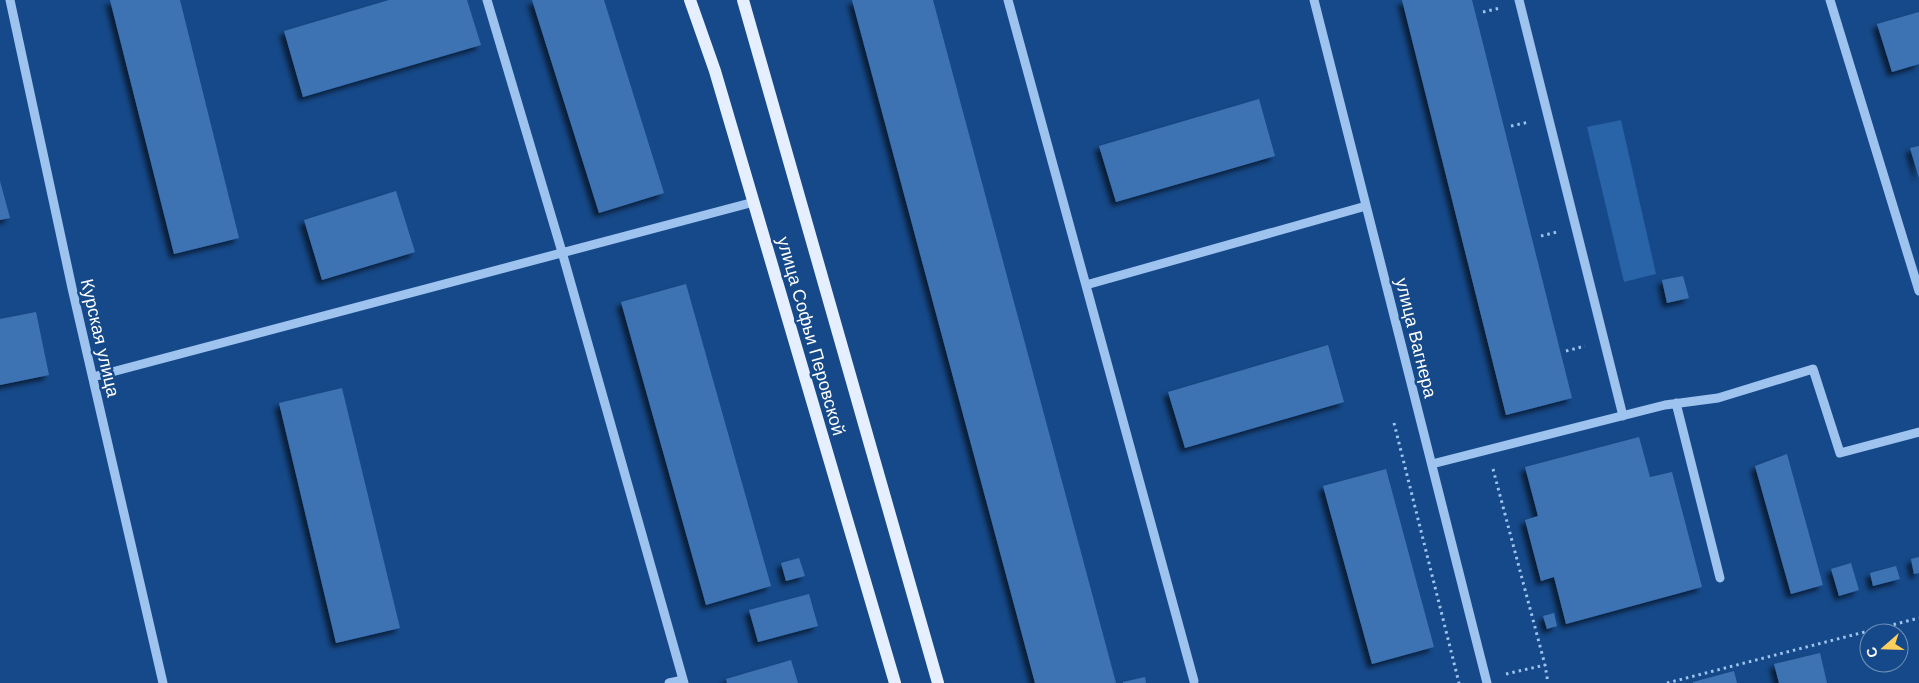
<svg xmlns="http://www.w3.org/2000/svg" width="1919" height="683" font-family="'DM Sans',sans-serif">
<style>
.green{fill:#2963a8}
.building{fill:#3e73b2;filter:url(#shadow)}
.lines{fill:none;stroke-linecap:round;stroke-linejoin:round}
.path{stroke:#9ec3ee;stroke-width:3;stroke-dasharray:2.5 4;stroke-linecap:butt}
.minor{stroke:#9ec3ee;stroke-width:9}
.major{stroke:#e5efff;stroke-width:12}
.labels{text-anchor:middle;stroke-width:5;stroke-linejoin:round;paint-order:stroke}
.street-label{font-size:18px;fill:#fff;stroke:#164989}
</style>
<defs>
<filter id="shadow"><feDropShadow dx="-4.5" dy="4.5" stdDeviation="2.5" flood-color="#0009"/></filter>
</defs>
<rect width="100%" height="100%" fill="#164989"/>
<path class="green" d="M1621,120L1656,274L1624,282L1587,127Z"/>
<path class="building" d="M110,0H180L239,238L174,254Z
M389,0H467L481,45L303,97L284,31Z
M532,0H604L664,193L599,213Z
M852,0H933L1116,683H1035Z
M1402,0H1472L1572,398L1506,415Z
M1919,12V64L1892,72L1877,24Z
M1259,99L1275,156L1116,202L1099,146Z
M1919,146V178L1910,148Z
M0,181L10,218L0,220Z
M396,191L415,252L322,280L304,220Z
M1683,276L1689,298L1667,303L1662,280Z
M686,284L771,586L706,605L621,302Z
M36,312L49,375L0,385V319Z
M1328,345L1344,402L1185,448L1168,392Z
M342,388L400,628L336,643L279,403Z
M1639,437L1650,477L1672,472L1702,587L1566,624L1554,577L1541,581L1525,520L1538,516L1525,467Z
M1787,454L1823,585L1791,594L1755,466Z
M1386,469L1434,647L1372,664L1323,486Z
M1919,557V573L1914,574L1911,559Z
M799,558L805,576L786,581L781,563Z
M1851,563L1859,590L1839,596L1831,569Z
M1896,566L1900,579L1873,586L1870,573Z
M809,594L818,626L758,642L749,610Z
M1554,613L1557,626L1547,629L1543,616Z
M1820,653L1827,683H1779L1774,664Z
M791,660L798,683H727L726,679Z
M1734,671L1737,683H1693V682Z
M1145,677L1146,683H1123V682Z"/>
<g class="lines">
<path class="path" d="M1483,12L1500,8
M1511,126L1529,122
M1541,236L1557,232
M1566,351L1585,346
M1394,423L1459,683
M1493,469L1545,665L1548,683
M1506,674L1545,665
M1667,683L1919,618"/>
<path class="minor" d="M10,0L72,288L163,683
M487,0L562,252L684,683
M1008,0L1194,681
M1314,0L1487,683
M1519,0L1623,416
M1830,0L1919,291
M1086,285L1366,206
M93,377L754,202
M1676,403L1720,578
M1432,464L1665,405L1718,398L1813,369L1840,453L1919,432
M669,683L683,680"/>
<path class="major" d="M690,0L715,71L895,683
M743,0L938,683"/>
</g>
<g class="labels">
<g class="street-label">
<text transform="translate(811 336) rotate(74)" y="6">улица Софьи Перовской</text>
<text transform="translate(100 338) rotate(77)" y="6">Курская улица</text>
<text transform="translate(1416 338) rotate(76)" y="6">улица Вагнера</text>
</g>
</g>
<g transform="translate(1884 648) rotate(250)"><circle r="24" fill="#164989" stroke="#7392b8"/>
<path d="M0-4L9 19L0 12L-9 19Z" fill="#ffcf5b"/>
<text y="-8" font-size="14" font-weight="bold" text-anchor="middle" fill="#ffffff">С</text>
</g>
</svg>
